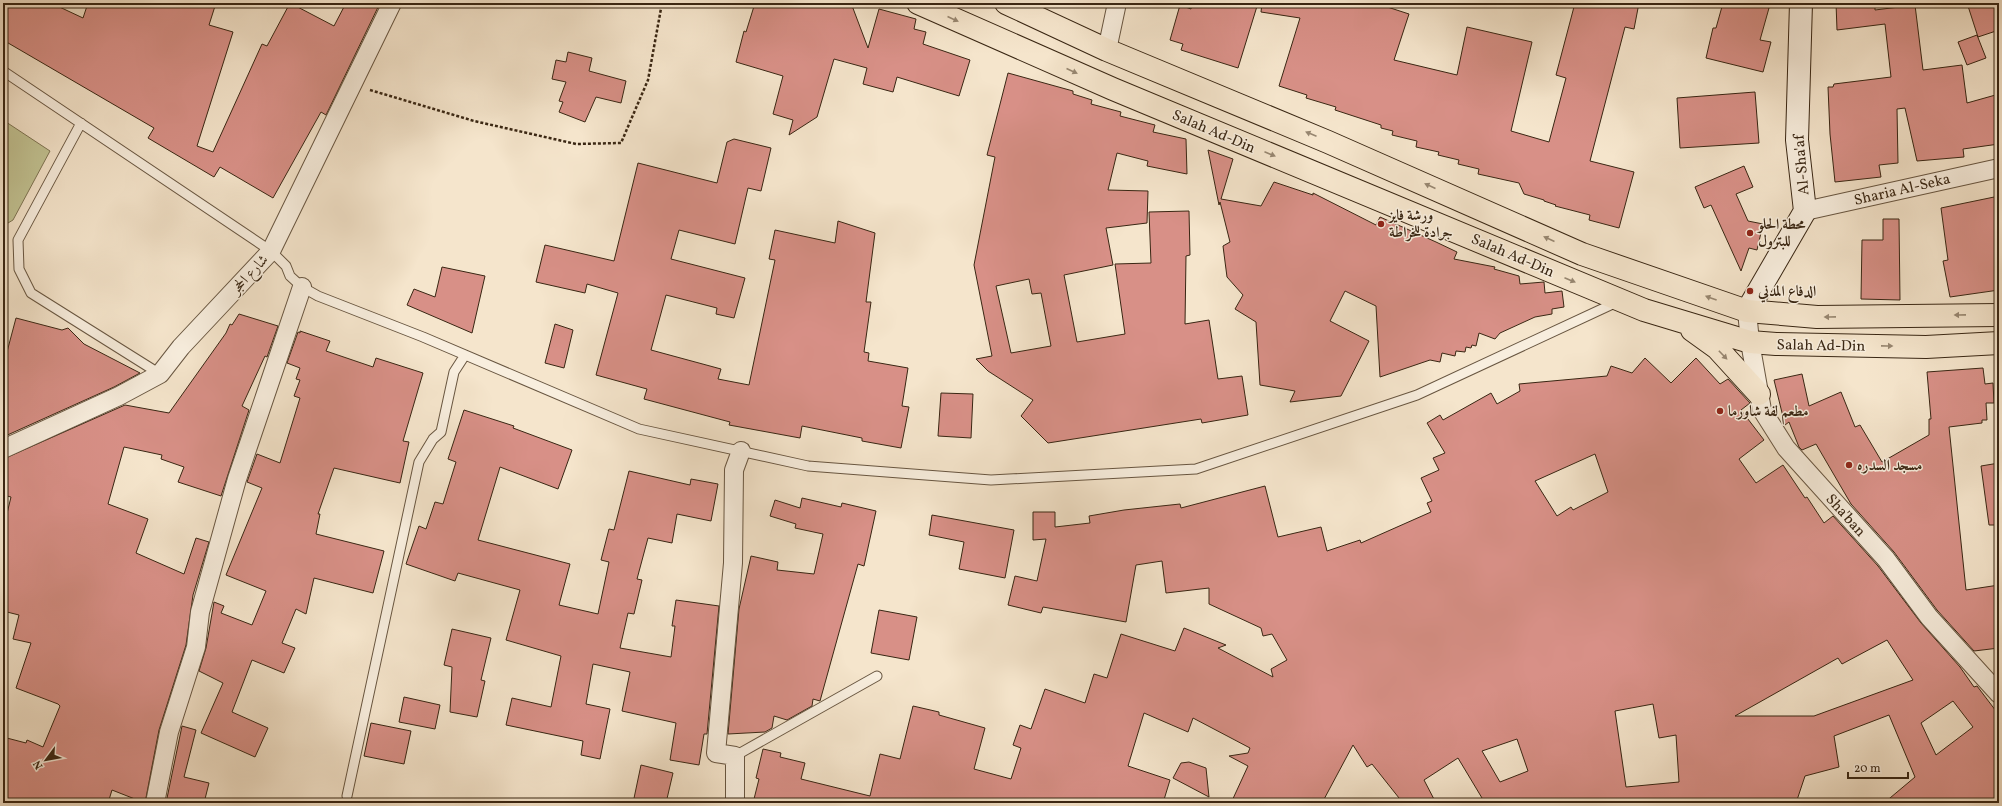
<svg xmlns="http://www.w3.org/2000/svg" width="2002" height="806" font-family="Vollkorn,Amiri,serif">
<style>
.green{fill:#c2c393;stroke:#7e7453}
.building{fill:#d89087;stroke:#392613;fill-rule:evenodd}
.lines{fill:none;stroke-linecap:round;stroke-linejoin:round}
.lane-casing{stroke:#685641;stroke-width:11}
.street-casing{stroke:#685641;stroke-width:20}
.secondary-casing{stroke:#392613;stroke-width:24}
.highway-casing{stroke:#392613;stroke-width:24}
.path{stroke:#392613;stroke-width:2.5;stroke-dasharray:3 2;stroke-linecap:butt}
.lane{stroke:#f8eede;stroke-width:9}
.street{stroke:#f8eede;stroke-width:18}
.secondary{stroke:#f8eede;stroke-width:22}
.highway{stroke:#f5e5cc;stroke-width:22}
.oneway{fill:#978670}
.poi-dot{fill:#8f2418;stroke:#f8eede;stroke-width:1.5}
.labels{text-anchor:middle;stroke-width:3;stroke-linejoin:round;paint-order:stroke}
.street-label{font-size:15px;fill:#392613;stroke:#f8eede}
.poi-label{font-size:15px;font-weight:bold;fill:#392613;stroke:#f8eede;text-anchor:start}
</style>
<rect width="100%" height="100%" fill="#f5e5cc"/>
<filter id="stains"><feTurbulence type="fractalNoise" baseFrequency=".005" numOctaves="4"/><feColorMatrix values="0 0 0 0 .2 0 0 0 0 .09 0 0 0 0 .02 0 0 0 .5 -.17"/></filter>
<radialGradient id="worn" r=".72"><stop offset=".6" stop-color="#630" stop-opacity="0"/><stop offset="1" stop-color="#630" stop-opacity=".3"/></radialGradient>
<path class="green" d="M3,120L50,151L13,220L3,226Z"/>
<path class="building" d="M3,3H51L83,18L88,3H216L209,25L233,32L197,146L213,152L262,44L267,46L290,3L334,26L346,3H380L326,115L321,112L273,198L220,167L214,177L148,138L154,128L3,40Z
M755,3H851L868,48L879,9L916,19L914,29L926,32L923,44L970,60L959,96L897,77L893,92L863,84L867,68L834,59L817,117L789,135L793,120L773,114L783,76L736,62L744,31L746,32Z
M1192,3H1258L1238,68L1181,50L1183,44L1170,40L1180,5L1191,9Z
M1262,3H1375L1409,14L1394,60L1457,75L1467,27L1532,42L1511,131L1549,142L1566,78L1556,75L1575,3H1639L1634,29L1625,27L1590,161L1634,172L1619,228L1589,220L1590,215L1555,206L1556,205L1544,201V200L1524,194L1519,183L1478,174L1479,169L1458,164L1459,160L1438,155L1439,152L1416,147L1417,141L1392,135L1393,131L1381,128V125L1335,110L1336,107L1306,98L1307,95L1279,86L1300,18L1261,12Z
M1723,3H1752L1769,8L1760,40L1771,42L1763,72L1706,58L1713,28H1716Z
M1836,3H1875V10L1915,5L1923,70L1962,65L1967,103L1999,94V144L1963,149L1964,157L1917,161L1905,108L1897,109L1898,163L1879,165L1881,177L1835,182L1830,134L1828,87H1833L1834,84L1891,77L1885,24L1837,30Z
M1967,3H1999V30L1978,37Z
M1977,35L1986,58L1967,65L1958,42Z
M568,52L592,58L589,71L626,81L621,103L596,97L585,122L559,112L563,102L559,101L566,82L552,79L556,60L566,62Z
M1008,73L1073,91V94L1092,100L1091,104L1121,112L1120,116L1155,125L1153,132L1186,139L1187,174L1147,166L1148,161L1117,153L1108,190L1148,191L1147,223L1106,228L1113,265L1064,275L1077,342L1125,334L1115,264L1151,263L1149,212L1189,211L1190,255L1186,256L1185,324L1209,320L1218,379L1242,376L1248,415L1202,423L1201,419L1048,443L1021,416L1033,400L988,371L976,359L992,356L974,265L995,157L987,155ZM1029,279L1032,294L1041,293L1051,346L1011,353L996,286Z
M1755,92L1759,143L1680,148L1677,98Z
M734,139L771,148L761,191L748,188L735,244L679,230L671,259L745,278L734,318L716,314L717,308L666,295L651,350L721,369L718,379L749,385L775,260L769,259L775,230L835,243L838,221L875,233L866,302H871L864,352L869,353L868,361L908,368L902,406L909,407L901,448L862,441V438L802,426L800,438L729,425L730,422L644,399L647,389L596,375L618,293L587,284L585,293L536,282L545,245L614,261L638,163L717,183L727,142Z
M1208,150L1233,159L1221,199L1261,206L1274,182L1313,195V193L1376,225L1380,217L1436,242L1457,252L1454,259L1495,267L1494,269L1519,276L1520,284L1544,282L1545,293L1562,291L1564,307L1552,309V314L1535,317L1500,333L1495,339L1479,333L1476,346L1472,345L1471,348L1466,347L1465,352L1456,351L1455,356L1442,353L1440,362L1430,360L1380,377L1376,306L1345,291L1330,321L1369,341L1341,396L1290,402L1295,391L1260,385L1256,322L1235,309L1243,295L1227,277L1223,246L1230,242L1220,202L1219,205Z
M1744,166L1753,187L1736,194L1748,221L1763,224L1757,250L1749,248L1741,271L1711,205L1704,208L1695,187Z
M1999,196V290L1950,297L1943,261L1948,260L1941,208Z
M1883,219H1899L1900,300L1861,299L1862,240H1883Z
M442,267L485,276L472,333L407,305L414,289L435,297Z
M239,314L278,326L267,357L265,356L242,406L249,410L221,496L178,482L184,467L161,459L162,455L124,447L108,504L148,519L136,553L184,574L196,538L209,542L193,595L186,645L159,730L145,803L112,790L108,803H3V737L26,743L27,740L43,747L60,706L58,704L16,688L31,643L13,639L19,615L3,611V530L11,497L3,495V459L125,405L169,413L226,333L230,324L232,325Z
M16,318L62,330L68,328L84,344L140,373L114,387L3,437V367Z
M555,324L573,330L564,368L545,363Z
M300,331L330,341L326,351L373,367L376,358L423,373L403,441L409,442L400,483L334,468L318,514H320L316,534L384,551L373,593L314,578L306,614L296,609L282,643L295,648L284,673L252,660L232,712L268,728L255,757L201,733L223,683L199,671L206,648L214,602L224,606L221,613L252,625L266,591L226,575L262,488L247,482L257,454L280,463L300,398L294,396L300,380L296,379L300,368L287,363L298,332L300,333Z
M1645,358L1671,383L1696,358L1720,384L1728,379L1750,403L1741,410L1764,440L1739,459L1756,483L1783,465L1805,498L1807,497L1824,523L1833,516L1878,566L1921,623L1960,667L1974,687L1977,686L1999,715V803H1884L1915,777L1889,715L1834,736L1839,767L1805,776L1796,803H1485L1458,758L1424,780L1436,803H1403L1372,764L1367,767L1353,745L1322,803H1231L1248,766L1229,756L1248,753L1250,748L1193,718L1188,732L1144,713L1128,766L1170,780L1163,803H753L759,779L756,778L763,749L781,753L780,757L805,763L801,779L870,796L880,754L900,759L913,706L939,712V715L985,728L974,769L1011,779L1021,748L1013,745L1020,725L1031,729L1045,689L1085,703L1094,674L1107,678L1121,634L1175,651L1184,628L1226,645L1218,648L1273,677L1271,669L1287,660L1272,634L1263,636L1261,628L1209,604V588L1166,593L1162,561L1136,565L1126,622L1043,607L1041,613L1008,605L1015,576L1037,581L1046,539L1033,540V512H1055V527L1090,523L1089,516L1124,510L1180,504L1181,508L1265,486L1278,537L1321,527L1327,551L1360,540L1361,543L1431,512L1427,503L1432,501L1421,478L1439,470L1433,458L1445,453L1427,423L1440,415L1443,420L1491,393L1497,404L1520,391L1519,384L1607,376L1611,366L1632,373ZM1595,454L1608,492L1573,510L1571,507L1557,516L1535,481ZM1887,640L1913,680L1814,716H1735L1838,658L1842,664ZM1953,701L1973,727L1936,755L1921,723ZM1653,704L1659,738L1676,735L1679,782L1626,787L1615,711ZM1517,739L1528,771L1500,782L1482,751Z
M1983,368L1985,384L1993,383L1994,403H1986L1987,420H1982V423L1949,427L1966,590L1999,585V648L1974,651L1937,610L1894,552L1851,504L1816,444L1802,450L1799,447L1789,422L1785,425L1774,380L1802,374L1809,406L1841,392L1855,427L1860,425L1882,462L1929,435V419H1931L1927,372Z
M941,393L973,394L971,438L938,436Z
M464,410L514,426L513,428L572,450L558,489L500,467L478,540L570,564L559,605L598,614L609,562L601,560L609,529L614,530L629,471L690,485L691,479L718,484L711,521L677,514L672,543L648,538L637,579L642,580L634,614L628,613L620,648L671,657L675,626H672L676,600L719,606L707,734H704L699,765L670,760L676,723L622,711L630,672L593,664L586,704L610,709L600,759L581,755L583,741L506,725L512,698L551,707L561,656L506,640L520,590L458,573L455,581L406,564L419,526L426,529L435,502L443,504L456,462L448,459Z
M1999,463V525H1989L1981,466Z
M802,498L841,507L842,503L876,511L864,566L858,564L820,701L813,699L812,706L787,720L774,716L772,728L765,732L728,734L739,609L751,556L778,562L777,570L814,574L823,534L795,528L796,524L770,516L775,500L800,508Z
M932,515L1014,530L1005,578L959,569L964,542L929,535Z
M879,610L917,617L909,660L871,653Z
M452,629L491,638L481,680L485,681L477,717L450,712L452,667L444,665Z
M404,697L440,705L435,729L399,722Z
M371,723L411,731L404,764L364,756Z
M182,726L196,730L184,777L209,783L204,803H166Z
M1189,762L1206,768L1209,797L1173,778L1181,763Z
M641,765L673,773L666,803H633Z"/>
<g class="lines">
<defs>
<path id="lane" d="M3,71L271,251L286,266L290,276L302,287L318,296L423,337L639,429L808,466L991,480L1196,469L1417,395L1617,302
M81,123L18,240L19,269L31,293L160,374
M735,756L877,676
M347,796L419,462L433,439L441,432L454,372L465,355"/>
<path id="street" d="M1107,50L1117,3
M1805,211L1999,168
M1747,311L1750,342L1762,410L1786,448L1886,559L1929,617L1999,694
M3,449L119,396L160,374L181,347L271,251L392,3
M155,803L169,732L196,647L200,612L237,479L302,287
M735,803V756L716,753L733,563L734,470L741,451"/>
<path id="secondary" d="M1747,311L1805,211L1797,140L1801,3"/>
<path id="highway" d="M918,3L1113,89L1644,310L1750,342L1776,344L1926,347L1999,343
M1006,3L1107,50L1328,142L1582,254L1747,311L1817,317L1999,315
M1692,330L1717,348L1759,394"/>
</defs>
<use href="#lane" class="lane-casing"/>
<use href="#street" class="street-casing"/>
<use href="#secondary" class="secondary-casing"/>
<use href="#highway" class="highway-casing"/>
<path class="path" d="M370,90L474,121L576,144L621,143L648,80L662,3"/>
<use href="#lane" class="lane"/>
<use href="#street" class="street"/>
<use href="#secondary" class="secondary"/>
<use href="#highway" class="highway"/>
</g>
<defs><path id="oneway-solid" d="M-6-.8H1V-3.2L6.5 0L1 3.2V.8H-6Z"/></defs>
<g class="oneway">
<use href="#oneway-solid" transform="translate(953 19) rotate(24)"/>
<use href="#oneway-solid" transform="translate(1072 71) rotate(24)"/>
<use href="#oneway-solid" transform="translate(1311 134) rotate(-157)"/>
<use href="#oneway-solid" transform="translate(1270 154) rotate(23)"/>
<use href="#oneway-solid" transform="translate(1430 186) rotate(-156)"/>
<use href="#oneway-solid" transform="translate(1549 239) rotate(-156)"/>
<use href="#oneway-solid" transform="translate(1570 280) rotate(23)"/>
<use href="#oneway-solid" transform="translate(1711 298) rotate(-160)"/>
<use href="#oneway-solid" transform="translate(1960 315) rotate(179)"/>
<use href="#oneway-solid" transform="translate(1830 317) rotate(179)"/>
<use href="#oneway-solid" transform="translate(1887 346) rotate(1)"/>
<use href="#oneway-solid" transform="translate(1723 355) rotate(46)"/>
</g>
<g class="poi-dot">
<circle cx="1381" cy="224" r="4"/>
<circle cx="1750" cy="233" r="4"/>
<circle cx="1750" cy="291" r="4"/>
<circle cx="1720" cy="411" r="4"/>
<circle cx="1849" cy="465" r="4"/>
</g>
<g class="labels">
<g class="street-label">
<text transform="translate(1214 131) rotate(23)" y="5">Salah Ad-Din</text>
<text transform="translate(1801 165) rotate(-95)" y="5">Al-Sha'af</text>
<text transform="translate(1902 189) rotate(-13)" y="5">Sharia Al-Seka</text>
<text transform="translate(1513 255) rotate(23)" y="5">Salah Ad-Din</text>
<text transform="translate(249 274) rotate(-47)" y="5">شارع الحجر</text>
<text transform="translate(1821 345) rotate(1)" y="5">Salah Ad-Din</text>
<text transform="translate(1846 515) rotate(48)" y="5">Sha'ban</text>
</g>
<g class="poi-label">
<text x="1389" y="220">ورشة فايز<tspan x="1389" dy="17">جرادة للخراطة</tspan></text>
<text x="1758" y="229">محطة الحلو<tspan x="1758" dy="17">للبترول</tspan></text>
<text x="1758" y="296">الدفاع المدني</text>
<text x="1728" y="416">مطعم لفة شاورما</text>
<text x="1857" y="470">مسجد السدره</text>
</g>
</g>
<rect width="2002" height="806" fill="none" stroke="#f5e5cc" stroke-width="16"/>
<rect x="4" y="4" width="1994" height="798" fill="none" stroke="#392613" stroke-width="2"/>
<rect x="8" y="8" width="1986" height="790" fill="none" stroke="#392613"/>
<g transform="translate(46 760) rotate(238)" stroke="#f8eede" stroke-width="3" paint-order="stroke">
<path d="M0-3L7 15L0 10L-7 15Z" fill="#392613"/>
<text y="-6" font-size="11" font-weight="bold" text-anchor="middle" fill="#392613">N</text>
</g>
<path d="M1848 772v6h60v-6" fill="none" stroke="#392613" stroke-width="2"/>
<text x="1854" y="772" font-size="12" fill="#392613" stroke="#f8eede" stroke-width="3" paint-order="stroke">20 m</text>
<rect width="100%" height="100%" filter="url(#stains)"/>
<rect width="100%" height="100%" fill="url(#worn)"/>
</svg>
